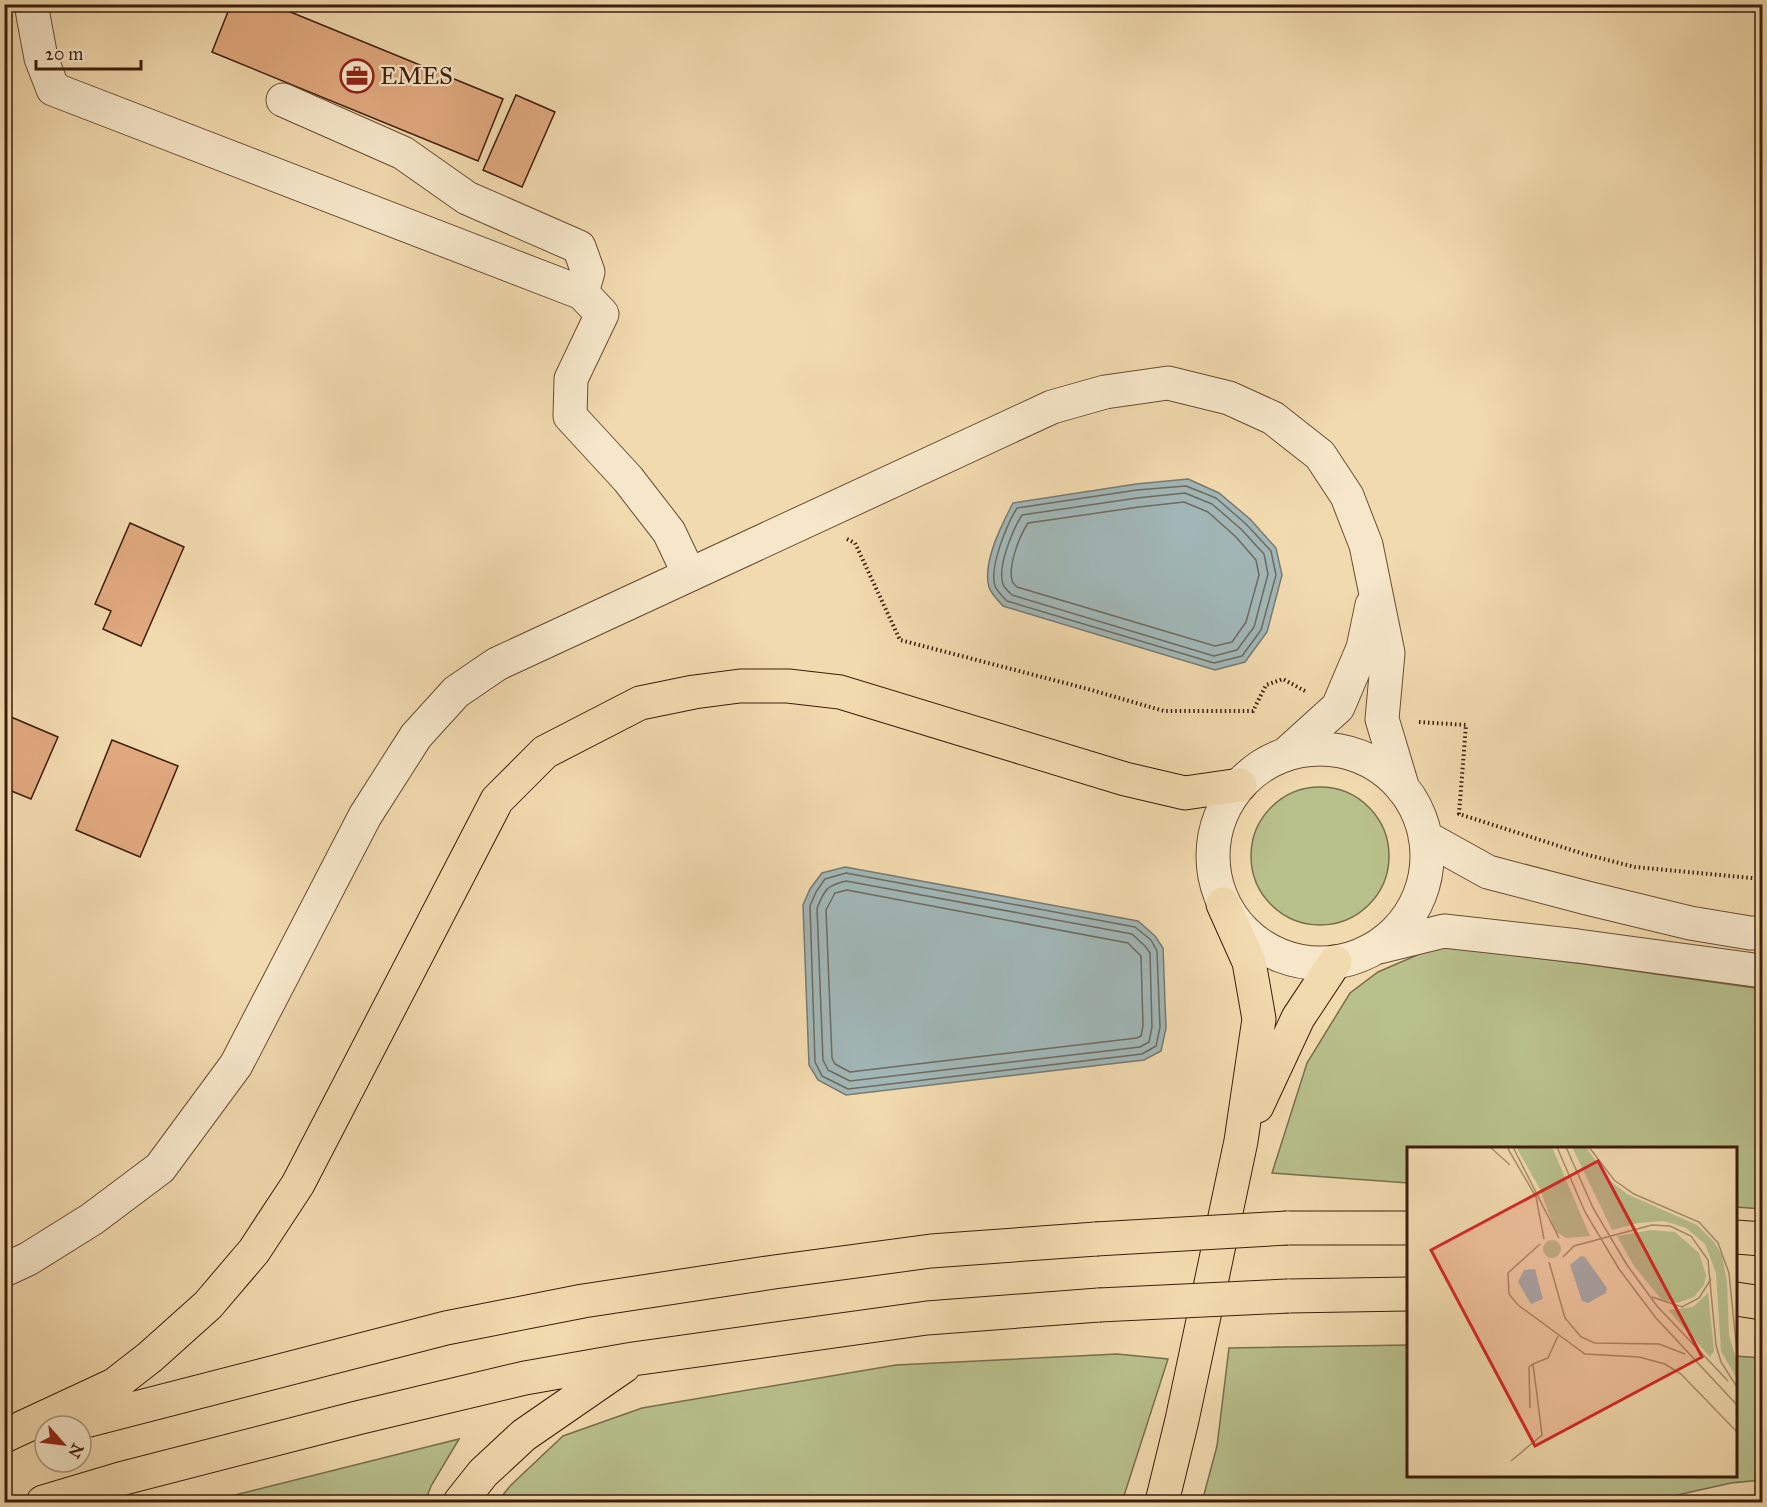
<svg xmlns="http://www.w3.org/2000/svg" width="1767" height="1507" font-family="'IM FELL Great Primer',serif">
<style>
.green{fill:#b8c08c;stroke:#7a6e4b;stroke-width:1.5}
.water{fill:#a1b7b7;stroke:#797972;stroke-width:1.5}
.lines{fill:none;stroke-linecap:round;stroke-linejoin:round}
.shore{stroke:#6f6a60;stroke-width:1.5}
.building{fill:#e1a97f;stroke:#3d1d0a;stroke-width:1.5}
.minor-casing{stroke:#6a4c33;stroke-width:35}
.highway-casing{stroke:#3d1d0a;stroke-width:35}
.path{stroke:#3d1d0a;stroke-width:4;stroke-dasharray:1.5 3;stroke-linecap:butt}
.minor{stroke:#f6e7ca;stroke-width:33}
.highway{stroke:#f1daae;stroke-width:33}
.highway-bridge-casing{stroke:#3d1d0a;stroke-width:35;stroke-linecap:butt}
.highway-bridge{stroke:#f1daae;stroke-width:33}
.labels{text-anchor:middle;stroke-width:4.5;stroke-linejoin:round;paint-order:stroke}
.poi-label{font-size:24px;fill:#3d1d0a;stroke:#f6e7ca;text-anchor:start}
.inset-road{fill:none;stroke:#a98e6c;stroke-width:1.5}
.view{fill:#d62828;fill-opacity:0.15;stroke:#d62828;stroke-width:3}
.inset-edge{fill:none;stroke:#3d1d0a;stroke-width:3}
</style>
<rect width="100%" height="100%" fill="#f1daae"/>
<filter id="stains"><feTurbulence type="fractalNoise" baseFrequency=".00333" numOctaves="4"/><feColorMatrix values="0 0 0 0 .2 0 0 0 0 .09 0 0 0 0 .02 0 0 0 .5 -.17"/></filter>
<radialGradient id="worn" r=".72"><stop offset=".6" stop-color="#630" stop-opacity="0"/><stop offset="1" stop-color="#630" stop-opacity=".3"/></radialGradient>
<path class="green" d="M1251 856a69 69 0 1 1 138 0a69 69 0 1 1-138 0Z
M1438,946L1585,964L1762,989V1209L1736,1207V1148H1408V1183L1272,1173L1307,1063L1350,993L1378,972Z
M1408,1345V1476H1736V1356L1762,1358V1480L1731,1483L1646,1502H1202L1217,1446L1229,1348Z
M1117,1354L1168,1359L1122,1502H497L511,1485L563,1436L642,1408L896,1365Z
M459,1439L431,1486L425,1502H207Z"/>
<path class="water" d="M1188,479L1219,493L1250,519L1276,548L1282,575L1267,632L1245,662L1215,670L1003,606C999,601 991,594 989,587C982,563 1002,524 1013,503L1136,484Z
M845,867L1138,921L1155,936L1163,948L1166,1028L1161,1051L1144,1060L846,1095L818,1080L809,1065L803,905L810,889L822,873Z"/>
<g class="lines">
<path class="shore" d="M1186,486L1216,498L1246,524L1271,551L1276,575L1261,630L1242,656L1214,663L1007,601C1003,597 997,591 995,586C989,567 1007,524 1017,508L1137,490Z
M1185,493L1212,504L1241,529L1264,554L1268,574L1254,627L1237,650L1214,656L1012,595C1009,592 1004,588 1003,584C997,567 1013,529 1022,515L1137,498Z
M1184,502L1208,512L1235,536L1256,560L1259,575L1246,622L1232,642L1215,646L1017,587C1015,585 1012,583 1012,580C1008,565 1020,535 1028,523L1139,507Z
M846,873L1135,927L1151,940L1157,951L1160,1027L1156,1046L1142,1054L848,1089L822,1076L815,1062L810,906L816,892L825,879Z
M846,881L1132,934L1145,946L1150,953L1152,1027L1149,1042L1140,1047L850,1081L828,1070L823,1060L817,908C825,889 826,886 846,881Z
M847,890L1128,943L1141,956L1143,1026L1141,1036L1137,1038L850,1072L835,1064L832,1058L826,910L835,893Z"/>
</g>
<path class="building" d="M231,4H271L503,99L478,161L212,52Z
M516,95L555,112L522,187L483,170Z
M130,523L184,547L141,646L103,629L111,611L95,604Z
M4,714L58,737L31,799L4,788Z
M112,740L178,766L140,857L76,830Z"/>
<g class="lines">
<defs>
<path id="minor" d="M31,4L41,58L53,89L582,293L602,314L571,379L570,416L628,479L669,532L689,574
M283,100L403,153L467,198L579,247L588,272L582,293
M1213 856a107 107 0 1 1 214 0a107 107 0 1 1-214 0Z
M1285,755L1338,707L1363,648L1372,605
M1425,837L1488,872L1587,898L1690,923L1750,933H1762
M1379,947L1444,931L1578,946L1762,971
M4,1270L28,1259L92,1219L160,1168L236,1065L365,816L416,736L456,692L497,664L1052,407L1105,392L1168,383L1229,398L1273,418L1320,455L1347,496L1366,545L1388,653L1382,719L1403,789"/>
<path id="highway" d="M1257,1106L1298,1018L1335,962
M1287,1228H1408
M1736,1237L1762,1239
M1288,1296L1408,1294
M1736,1299L1762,1303
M66,1426L446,1328L583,1301L774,1272L931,1251L1096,1239
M4,1436L114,1385L150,1357L208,1305L254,1251L298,1184L497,800L545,752L640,703L694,692L740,686H788L840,692L1125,779L1185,793L1240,785
M43,1502L120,1479L357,1418L525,1378L633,1359L927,1318L1099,1305
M460,1502L483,1473L524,1435L624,1366
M1162,1502L1182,1420L1241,1141L1259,1019L1249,962L1223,904"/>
</defs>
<use href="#minor" class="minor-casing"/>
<use href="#highway" class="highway-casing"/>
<path class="path" d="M847,539L855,543L900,640L1088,689L1164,711H1253L1266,685L1283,679L1305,691
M1419,722L1466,725L1459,814L1584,854L1635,867L1762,879"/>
<use href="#minor" class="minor"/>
<use href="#highway" class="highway"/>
<defs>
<path id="highway-bridge" d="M1096,1239L1287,1228
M1099,1305L1288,1296"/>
</defs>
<use href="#highway-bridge" class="highway-bridge-casing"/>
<use href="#highway-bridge" class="highway-bridge"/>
</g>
<defs>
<symbol id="office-ring" viewBox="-11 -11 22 22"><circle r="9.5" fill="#f6e7ca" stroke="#8f2418" stroke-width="1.5"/><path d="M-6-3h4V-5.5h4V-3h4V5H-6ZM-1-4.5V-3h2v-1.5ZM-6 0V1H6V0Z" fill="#8f2418"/></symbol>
</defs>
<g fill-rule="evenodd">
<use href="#office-ring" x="338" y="57" width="38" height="38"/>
</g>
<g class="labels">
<g class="poi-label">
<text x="380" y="84">EMES</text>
</g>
</g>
<g transform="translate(1407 1147)">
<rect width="330" height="330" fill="#f1daae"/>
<path d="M109,0H145L183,89L159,91L148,84L133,42ZM165,0H179L201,32L220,47L290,78L307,95L315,108L320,135L322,189L330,214V232L314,204L309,126L298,97L279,81L257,74L231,76L205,83ZM244,83L268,85L292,106L299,128L297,138L287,150L270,156L254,152L227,119L210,89ZM136 102a9 9 0 1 1 18 0a9 9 0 1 1-18 0ZM301,146L307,204L303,210L261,163L286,160Z" fill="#b8c08c"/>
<path d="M174,109L178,110L200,141L199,146L181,156L175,154L163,118ZM128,122L136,152L124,157L111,135L117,123Z" fill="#a1b7b7"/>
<path class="inset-road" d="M83,0L103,18M100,0L129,50L137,92M106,0L152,91M150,0L178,65L212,122L249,171L330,258M159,0L186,61L220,118L250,159L321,234M182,0L207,33L227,47L292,75L311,96L322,126L330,205M133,97L101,126L102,147L111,158L178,207L232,210L258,217L274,227L330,285M156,110L167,99L245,78L263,79L284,89L301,113L309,198L314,215L330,240M142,115L158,171L174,190L188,196L252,197L278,207M245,150L275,160L292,151L304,132M123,261L122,220L126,217M104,314L135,288L126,217L141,211L151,189"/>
<path class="view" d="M191,14L295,210L128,299L24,103Z"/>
<rect width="330" height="330" class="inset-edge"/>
</g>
<rect width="1767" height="1507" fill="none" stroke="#f1daae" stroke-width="24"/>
<rect x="6" y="6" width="1755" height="1495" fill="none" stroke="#3d1d0a" stroke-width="3"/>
<rect x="12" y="12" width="1743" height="1483" fill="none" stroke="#3d1d0a" stroke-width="1.5"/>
<g transform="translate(63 1444) rotate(118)"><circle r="28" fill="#f6e7ca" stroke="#ac967d" stroke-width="1.5"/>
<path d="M0-4.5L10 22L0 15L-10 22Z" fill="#8f2418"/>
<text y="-9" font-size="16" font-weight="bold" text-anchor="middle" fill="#3d1d0a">N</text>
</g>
<path d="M36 60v9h105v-9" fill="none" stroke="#3d1d0a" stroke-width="3"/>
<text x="45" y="60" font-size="18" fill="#3d1d0a" stroke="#f6e7ca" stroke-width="4.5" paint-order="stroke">20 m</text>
<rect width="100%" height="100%" filter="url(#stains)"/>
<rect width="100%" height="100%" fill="url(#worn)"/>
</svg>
